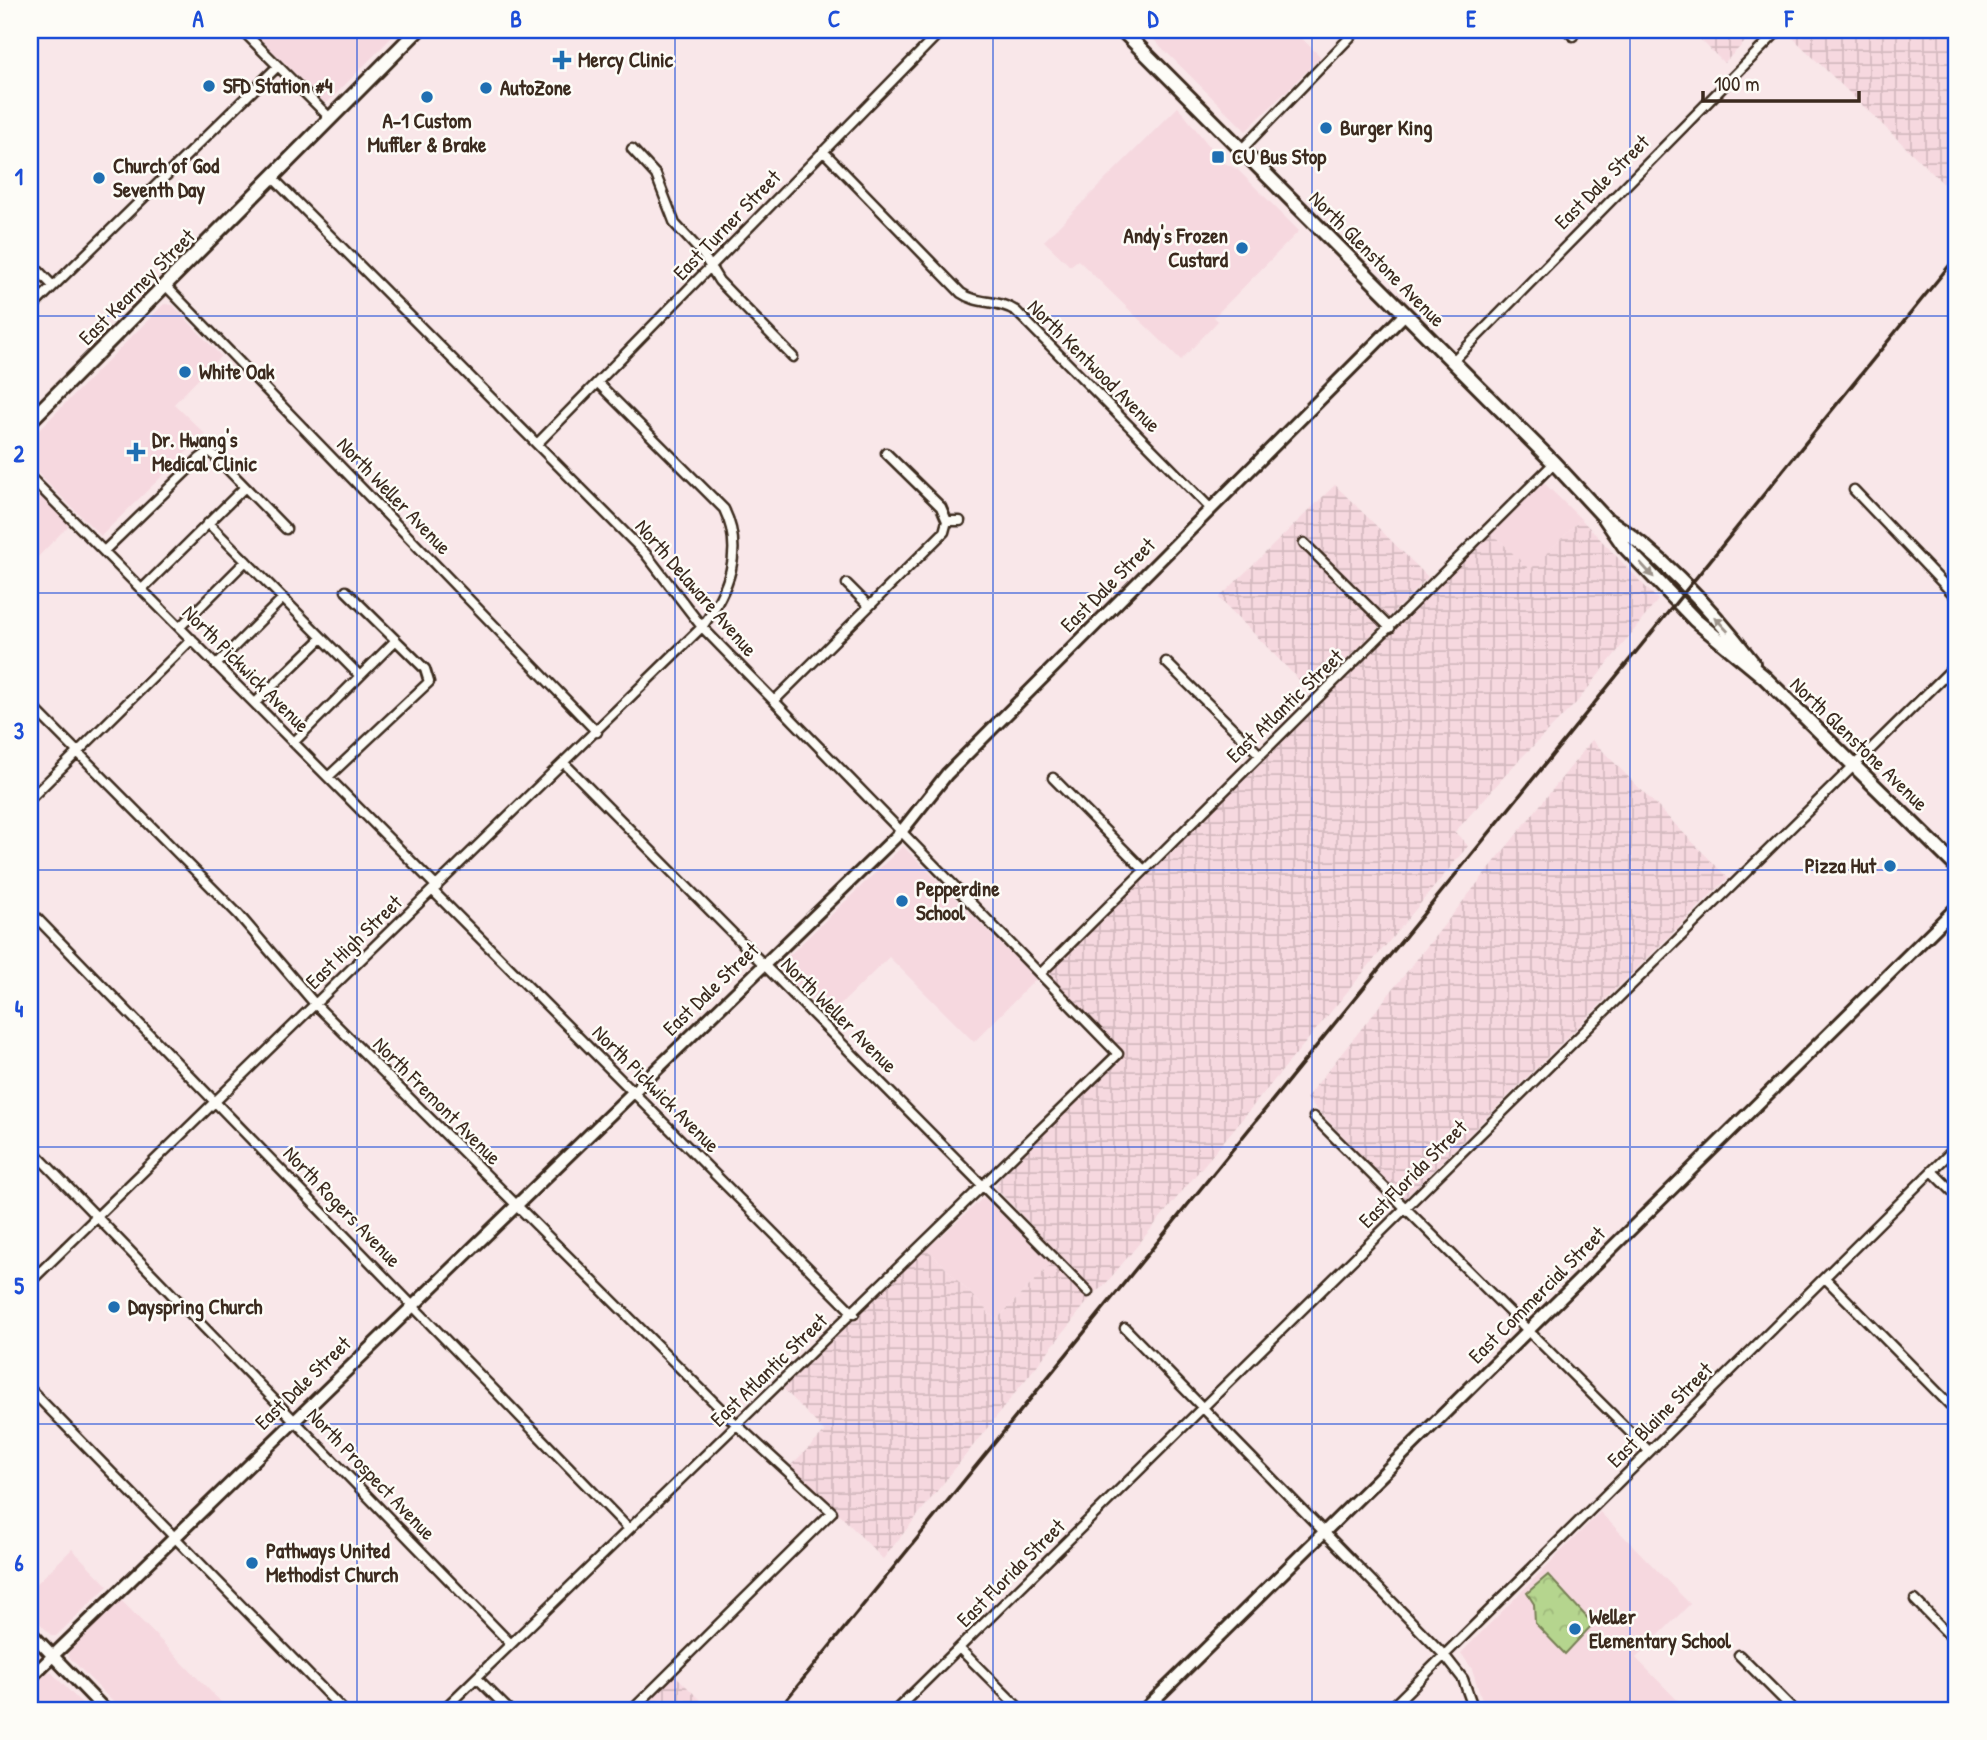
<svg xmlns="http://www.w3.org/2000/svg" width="1987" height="1740" font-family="'Patrick Hand',sans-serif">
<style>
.built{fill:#f6d8df}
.industrial{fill:url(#industrial-grid)}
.park{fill:url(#park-crowns);stroke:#788056;stroke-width:2}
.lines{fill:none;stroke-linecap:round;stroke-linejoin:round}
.street-casing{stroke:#3b2a1e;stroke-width:13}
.secondary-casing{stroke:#3b2a1e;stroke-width:16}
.primary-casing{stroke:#3b2a1e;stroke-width:18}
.street{stroke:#fdfcf7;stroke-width:8}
.secondary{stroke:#fdfcf7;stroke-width:10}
.primary{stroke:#fdfcf7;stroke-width:12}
.rail{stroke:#3b2a1e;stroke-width:3.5}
.oneway{fill:#9c938a}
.grid{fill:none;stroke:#1d4ed8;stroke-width:2;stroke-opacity:0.55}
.poi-dot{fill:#1f6fb2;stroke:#fdfcf7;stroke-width:2.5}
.labels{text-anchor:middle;stroke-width:5;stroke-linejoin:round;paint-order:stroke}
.poi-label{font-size:21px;font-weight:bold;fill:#3b2a1e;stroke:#fdfcf7;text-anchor:start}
.street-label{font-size:21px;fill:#3b2a1e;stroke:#fdfcf7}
.neatline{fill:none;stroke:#1d4ed8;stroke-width:2.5}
.grid-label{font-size:23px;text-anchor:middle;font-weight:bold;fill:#1d4ed8}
</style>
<defs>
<pattern id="industrial-grid" width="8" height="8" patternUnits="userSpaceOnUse" patternTransform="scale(1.75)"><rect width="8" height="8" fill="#f6d8df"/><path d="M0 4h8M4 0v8" fill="none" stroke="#d4babf"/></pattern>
<pattern id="park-crowns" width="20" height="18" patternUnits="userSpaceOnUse" patternTransform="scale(1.75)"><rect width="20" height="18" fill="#b5d58e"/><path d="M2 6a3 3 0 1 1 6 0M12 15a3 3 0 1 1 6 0" fill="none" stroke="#9db77a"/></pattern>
</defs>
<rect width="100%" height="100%" fill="#f9e7e9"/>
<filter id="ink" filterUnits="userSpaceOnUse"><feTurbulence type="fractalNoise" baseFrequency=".0143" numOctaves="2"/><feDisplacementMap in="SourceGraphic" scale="14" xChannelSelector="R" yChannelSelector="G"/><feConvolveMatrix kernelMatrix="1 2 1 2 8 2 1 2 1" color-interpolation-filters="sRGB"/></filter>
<g filter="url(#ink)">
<path class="built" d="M251,30H399L328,102H324Z
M1144,30H1293L1321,57L1246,131Z
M1178,107L1222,162L1237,169L1299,231L1214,317L1218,321L1181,360L1078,260L1070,266L1044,241Z
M164,304L173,305L221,356L174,404L205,434L101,536L30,466V439Z
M1543,482L1581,519L1530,571L1492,533Z
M30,483L69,525L30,565Z
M903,846L1036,979L974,1042L889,957L828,1017L778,966Z
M984,1197L1052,1263L996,1320L927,1249Z
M1600,1512L1690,1604L1636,1658L1687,1710H1485L1472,1669L1461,1653Z
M72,1549L108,1586L56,1636H52L30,1613V1590Z
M120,1599L222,1703L214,1710H121L69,1657L68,1652L73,1644Z
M48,1672L52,1673L88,1710H30V1688Z"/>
<path class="industrial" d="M1691,30H1757L1724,63Z
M1793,30H1957V197L1789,34Z
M1335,485L1428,577L1313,694L1219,598Z
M1581,519L1658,600L1577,702L1516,763L1455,832L1468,846L1103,1287L1095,1292L996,1188L1000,1178L1124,1052L1053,979L1050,974L1053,968L1492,533L1530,570Z
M1592,740L1728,878L1404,1199L1306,1098Z
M927,1249L996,1320L1052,1263L1089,1300L883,1559L791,1465L825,1432L782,1387Z
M674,1674L710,1710H638Z"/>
<path class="park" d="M1548,1575L1593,1624L1565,1654L1535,1623L1534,1604L1527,1593Z"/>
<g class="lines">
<defs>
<path id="street" d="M242,30L331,119
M1567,30L1573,36
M632,149L656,175L675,224L702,253L719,281L793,357
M1241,150L1357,30
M823,151L961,293C978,305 998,299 1016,311L1211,509
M273,178L645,553L702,627L1118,1054L443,1710
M30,262L53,286
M166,286L597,732
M30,309L278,66
M1453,361L1779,30
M537,444L942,30
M886,453L941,507L947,521
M30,477L437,887
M1854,490L1957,598
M947,521H960
M208,523L360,676
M1304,543L1390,628
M104,551L199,459L210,451L286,529
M847,584L868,605
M142,589L245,487
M180,627L246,561
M1166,662L1260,755
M217,664L283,598
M774,701L944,532L947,521
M255,703L322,638
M30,704L239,915L315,1004L737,1425L832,1512L632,1710
M294,742L396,640
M565,764L1088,1292
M328,777L429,682L425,669L346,591
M1053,778L1144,870
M30,799L192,639
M433,891L854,1314
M30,911L628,1528
M1040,974L1554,463
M1314,1117L1648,1450
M30,1148L510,1643
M1932,1171L1957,1196
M1825,1278L1957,1412
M30,1282L702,627C728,591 745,552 724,509L598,383
M1125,1328L1445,1656L1463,1679L1474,1710
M30,1389L343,1710
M1915,1600L1957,1643
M960,1649L1021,1710
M1739,1655L1794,1710
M477,1678L509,1710
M896,1710L1957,664
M1389,1710L1957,1146"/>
<path id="secondary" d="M30,1632L105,1710
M30,1678L901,832L947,774L1405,314
M1144,1710L1957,907"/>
<path id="primary" d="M1122,30L1554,463L1604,517L1624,546L1695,620L1764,677L1957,867
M30,421L418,30
M1610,521C1665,557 1713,611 1753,663"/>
</defs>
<use href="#street" class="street-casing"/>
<use href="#secondary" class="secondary-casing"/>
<use href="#primary" class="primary-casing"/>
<use href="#street" class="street"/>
<use href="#secondary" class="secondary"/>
<use href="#primary" class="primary"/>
<path class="rail" d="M778,1710L1957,256"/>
</g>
<defs><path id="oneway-solid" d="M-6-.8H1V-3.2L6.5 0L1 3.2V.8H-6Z" transform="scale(1.75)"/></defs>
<g class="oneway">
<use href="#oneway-solid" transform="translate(1647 570) rotate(48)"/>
<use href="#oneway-solid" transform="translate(1721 624) rotate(-133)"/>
</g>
</g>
<path class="grid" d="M357,30V1710M675,30V1710M993,30V1710M1312,30V1710M1630,30V1710M30,316H1957M30,593H1957M30,870H1957M30,1147H1957M30,1424H1957"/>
<g class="poi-dot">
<path d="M558.5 49.5h7v7h7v7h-7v7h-7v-7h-7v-7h7z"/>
<circle cx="209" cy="86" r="7"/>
<circle cx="486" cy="88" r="7"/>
<circle cx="427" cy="97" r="7"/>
<circle cx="1326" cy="128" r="7"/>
<rect x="1211" y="150" width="14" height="14" rx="3.5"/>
<circle cx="99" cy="178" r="7"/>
<circle cx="1242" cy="248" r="7"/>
<circle cx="185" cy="372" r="7"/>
<path d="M132.5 441.5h7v7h7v7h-7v7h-7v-7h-7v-7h7z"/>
<circle cx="1890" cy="866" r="7"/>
<circle cx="902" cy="901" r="7"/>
<circle cx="114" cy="1307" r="7"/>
<circle cx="252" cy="1563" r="7"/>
<circle cx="1575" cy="1629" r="7"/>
</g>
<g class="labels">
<g class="poi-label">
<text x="578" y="67">Mercy Clinic</text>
<text x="223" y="93">SFD Station #4</text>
<text x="500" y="95">AutoZone</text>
<text x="427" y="128" text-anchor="middle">A-1 Custom<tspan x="427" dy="24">Muffler &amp; Brake</tspan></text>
<text x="1340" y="135">Burger King</text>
<text x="1232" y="164">CU Bus Stop</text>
<text x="113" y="173">Church of God<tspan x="113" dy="24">Seventh Day</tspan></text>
<text x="1228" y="243" text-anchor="end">Andy's Frozen<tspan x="1228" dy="24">Custard</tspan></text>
<text x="199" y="379">White Oak</text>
<text x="152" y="447">Dr. Hwang's<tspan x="152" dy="24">Medical Clinic</tspan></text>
<text x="1876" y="873" text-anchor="end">Pizza Hut</text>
<text x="916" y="896">Pepperdine<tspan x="916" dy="24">School</tspan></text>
<text x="128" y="1314">Dayspring Church</text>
<text x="266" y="1558">Pathways United<tspan x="266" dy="24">Methodist Church</tspan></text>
<text x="1589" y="1624">Weller<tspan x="1589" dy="24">Elementary School</tspan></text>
</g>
<g class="street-label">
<text transform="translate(1602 182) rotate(-45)" y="7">East Dale Street</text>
<text transform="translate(727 225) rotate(-46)" y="7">East Turner Street</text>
<text transform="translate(1377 259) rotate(45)" y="7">North Glenstone Avenue</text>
<text transform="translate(137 287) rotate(-45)" y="7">East Kearney Street</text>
<text transform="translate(1094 366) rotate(45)" y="7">North Kentwood Avenue</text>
<text transform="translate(394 496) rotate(46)" y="7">North Weller Avenue</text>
<text transform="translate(1108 585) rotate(-45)" y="7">East Dale Street</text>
<text transform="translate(696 588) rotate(49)" y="7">North Delaware Avenue</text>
<text transform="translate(246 669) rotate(45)" y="7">North Pickwick Avenue</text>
<text transform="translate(1285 706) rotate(-44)" y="7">East Atlantic Street</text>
<text transform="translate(1859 744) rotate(44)" y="7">North Glenstone Avenue</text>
<text transform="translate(354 942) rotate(-44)" y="7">East High Street</text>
<text transform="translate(711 989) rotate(-44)" y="7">East Dale Street</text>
<text transform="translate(839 1015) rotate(45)" y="7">North Weller Avenue</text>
<text transform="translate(656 1089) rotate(45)" y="7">North Pickwick Avenue</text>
<text transform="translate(437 1101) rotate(45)" y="7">North Fremont Avenue</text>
<text transform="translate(1413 1174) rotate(-45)" y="7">East Florida Street</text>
<text transform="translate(342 1207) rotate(46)" y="7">North Rogers Avenue</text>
<text transform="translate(1537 1295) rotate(-45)" y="7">East Commercial Street</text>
<text transform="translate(769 1370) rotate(-44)" y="7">East Atlantic Street</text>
<text transform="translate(303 1383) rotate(-44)" y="7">East Dale Street</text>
<text transform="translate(1660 1415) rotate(-45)" y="7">East Blaine Street</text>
<text transform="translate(371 1474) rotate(46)" y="7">North Prospect Avenue</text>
<text transform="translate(1011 1573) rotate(-45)" y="7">East Florida Street</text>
</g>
</g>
<rect width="1987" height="1740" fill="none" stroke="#fdfcf7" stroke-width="77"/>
<path d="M1703 91v10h156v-10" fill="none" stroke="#3b2a1e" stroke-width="3.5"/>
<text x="1714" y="91" font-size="21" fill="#3b2a1e" stroke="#fdfcf7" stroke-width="5" paint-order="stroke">100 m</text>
<rect x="38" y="38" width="1910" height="1664" class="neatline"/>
<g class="grid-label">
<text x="198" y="27">A</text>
<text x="516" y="27">B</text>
<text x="834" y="27">C</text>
<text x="1153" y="27">D</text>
<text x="1471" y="27">E</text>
<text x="1789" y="27">F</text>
<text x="19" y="185">1</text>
<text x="19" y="462">2</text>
<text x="19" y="739">3</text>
<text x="19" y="1017">4</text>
<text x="19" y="1294">5</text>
<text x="19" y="1571">6</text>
</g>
</svg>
